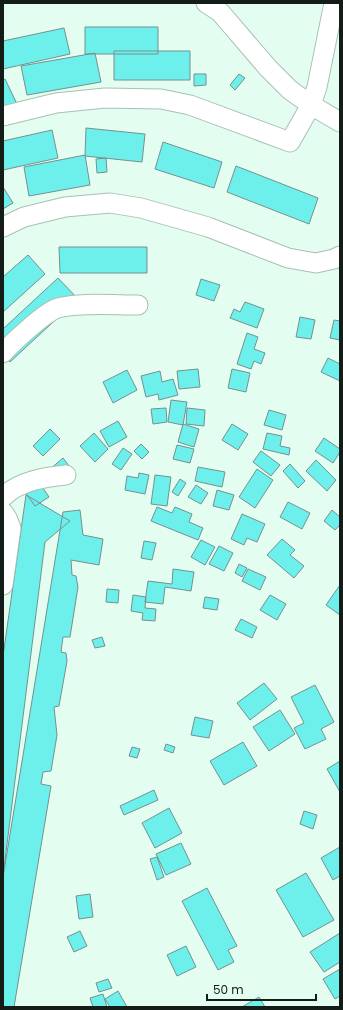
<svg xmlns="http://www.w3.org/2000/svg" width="343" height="1010" font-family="Poppins,sans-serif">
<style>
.building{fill:#6df0ec;stroke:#75918f}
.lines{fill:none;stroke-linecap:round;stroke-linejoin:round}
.minor-casing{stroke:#a8c0b4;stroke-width:21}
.minor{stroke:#fff;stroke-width:19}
</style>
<rect width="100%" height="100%" fill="#e3fdf0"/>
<path class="building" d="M85,27H158V54H85Z
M64,28L70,54L3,69V41Z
M114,51H190V80H114Z
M95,53L101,82L27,95L21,66Z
M194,74H206V85L194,86Z
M239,74L245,78L235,90L230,85Z
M5,79L18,106L3,113V80Z
M86,128L145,134L142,162L85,156Z
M52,130L58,158L3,170V141Z
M163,142L222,162L214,188L155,169Z
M85,155L90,185L29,196L24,167Z
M106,158L107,172L97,173L96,159Z
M236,166L318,198L309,224L227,192Z
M3,187L13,203L3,209Z
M59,247H147V273H60Z
M28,255L45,274L3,312V277Z
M58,278L78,299L10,362L3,355V329Z
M201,279L220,285L214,301L196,295Z
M245,302L264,309L257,328L230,318L234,309L240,312Z
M300,317L315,320L311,339L296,337Z
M334,320L340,321V340L330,338Z
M247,333L258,337L254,349L265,353L261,364L254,361L251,369L237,364Z
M328,358L340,364V381L321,372Z
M198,369L200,387L179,389L177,371Z
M232,369L250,373L246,392L228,388Z
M127,370L137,390L113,403L103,382Z
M160,371L162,382L173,379L178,395L159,400L158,394L146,397L141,376Z
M171,400L187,402L183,425L168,422Z
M166,408L167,422L153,424L151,409Z
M187,408L205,410L204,426L186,424Z
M269,410L286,415L282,430L264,425Z
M118,421L127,437L109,447L100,431Z
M183,424L199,429L194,447L178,442Z
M232,424L248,434L238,450L222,440Z
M50,429L60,439L43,456L33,446Z
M94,433L108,449L95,462L80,446Z
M267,433L282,436L280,446L290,448L289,455L263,449Z
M324,438L340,449V452L333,463L315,451Z
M141,444L149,452L142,459L134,451Z
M177,445L194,449L190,463L173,459Z
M123,448L132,454L121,470L112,464Z
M261,451L280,465L271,476L253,462Z
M63,458L73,471L49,470Z
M316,460L336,480L327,491L306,471Z
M290,464L305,481L298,488L283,471Z
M198,467L225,472L222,487L195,481Z
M257,469L273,480L255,508L239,497Z
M139,473L149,475L145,494L125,490L127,476L138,478Z
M155,475L171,477L167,506L151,504Z
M180,479L186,483L178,496L172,492Z
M39,482L49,497L35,506L25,492Z
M196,485L208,493L201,504L188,497Z
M217,490L234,495L229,510L213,506Z
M26,495L70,521L45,542L3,876V656Z
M288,502L310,513L302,529L280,517Z
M157,507L172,513L175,507L192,514L189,522L203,528L198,540L151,521Z
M80,510L83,535L103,539L99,565L71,560L72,575L76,576L78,587L70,637H63L61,652L66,653L67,661L59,706L54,707L57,735L51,771L43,772L41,784L51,786L14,1007H3V877L63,512Z
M332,510L340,517V525L335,530L324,521Z
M242,514L265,524L257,542L247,538L244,545L231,539Z
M282,539L295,550L290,555L304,566L294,578L267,555Z
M201,540L215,547L205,565L191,557Z
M144,541L156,543L152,560L141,558Z
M219,546L233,553L224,571L209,564Z
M239,564L247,568L242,577L235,573Z
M173,569L194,572L191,591L165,587L163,604L145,602L148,581L172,584Z
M248,569L266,577L260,590L242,581Z
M340,585V615L326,605Z
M107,589L119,590L118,603L106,602Z
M133,595L146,597L145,608L156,609L155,621L142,620L143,613L131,611Z
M270,595L286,604L277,620L260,610Z
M205,597L219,599L217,610L203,608Z
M241,619L257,627L252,638L235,630Z
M102,637L105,646L95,648L92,640Z
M264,683L277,699L250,720L237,703Z
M315,685L334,722L321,729L326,739L305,749L294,728L304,723L291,697Z
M280,710L295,734L269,751L253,727Z
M195,717L213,721L209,738L191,735Z
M243,742L257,766L224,785L210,761Z
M166,744L175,747L173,753L164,750Z
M132,747L140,749L137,758L129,756Z
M340,761V792L327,769Z
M154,790L158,800L124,815L120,806Z
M169,808L182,833L155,848L142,823Z
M304,811L317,815L313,829L300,824Z
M181,843L191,864L166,875L156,854Z
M340,847V876L333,880L321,858Z
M157,857L164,877L157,880L150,859Z
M306,873L334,920L303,937L276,890Z
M207,888L237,946L228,950L234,962L218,970L182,901Z
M90,894L93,917L79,919L76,896Z
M80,931L87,946L74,952L67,937Z
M340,933V962L324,972L310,952Z
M186,946L196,967L177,976L167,955Z
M340,969V996L335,999L323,979Z
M108,979L112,988L99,992L96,983Z
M118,991L127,1007H110L105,999Z
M103,994L107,1007H93L90,998Z
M259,997L265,1007H242Z"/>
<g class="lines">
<defs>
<path id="minor" d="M206,3L220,12L268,68L290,90L311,105L340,122
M3,116L56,103L105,98L161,99L190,105L290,142L311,105L317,87L334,3
M3,227L24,217L65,207L110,203L141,208L208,227L288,258L316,263L334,259L340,256
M3,353C12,343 46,311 58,308C79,302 115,305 138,305
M3,497C19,481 45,477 66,475
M3,512L7,518L11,528L3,585"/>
</defs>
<use href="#minor" class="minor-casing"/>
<use href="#minor" class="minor"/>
</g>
<rect width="343" height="1010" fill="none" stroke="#131c17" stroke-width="8"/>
<path d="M207 994v6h109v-6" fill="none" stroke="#131c17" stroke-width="2"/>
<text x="213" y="994" font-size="12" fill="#131c17" stroke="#e3fdf0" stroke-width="3" paint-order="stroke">50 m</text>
</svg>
